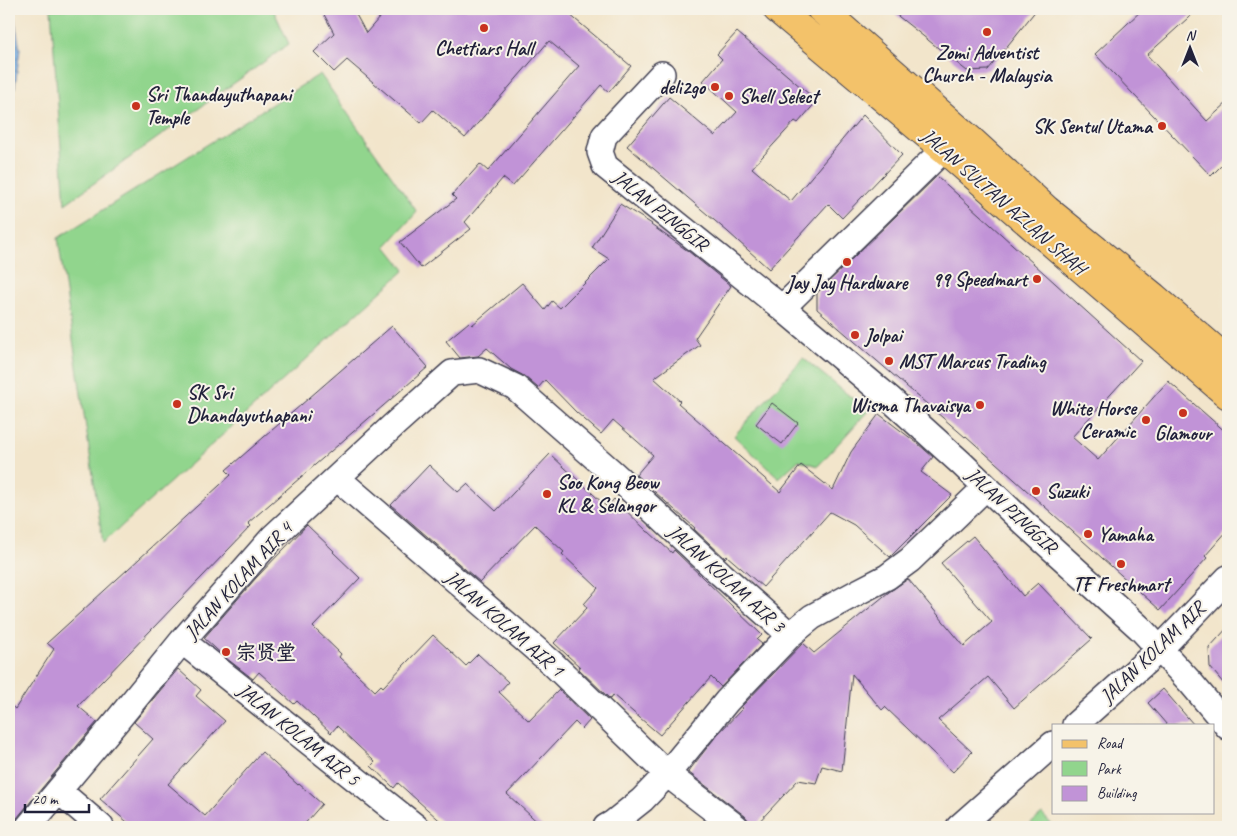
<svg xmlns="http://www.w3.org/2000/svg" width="1237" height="836" font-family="Caveat,'LXGW WenKai TC',sans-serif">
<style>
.green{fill:#91d58d;stroke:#5a7c64}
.water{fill:url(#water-waves);stroke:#48648c}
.building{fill:#c193d7}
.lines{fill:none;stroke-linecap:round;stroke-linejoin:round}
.minor-casing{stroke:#413f51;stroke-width:28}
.primary-casing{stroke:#413f51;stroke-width:30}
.minor{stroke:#fff;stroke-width:25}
.primary{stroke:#f3c26a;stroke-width:28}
.poi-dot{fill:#c8321e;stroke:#f7f3e8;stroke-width:2}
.labels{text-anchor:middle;stroke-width:4;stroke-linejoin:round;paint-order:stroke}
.poi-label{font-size:20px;font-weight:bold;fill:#22223b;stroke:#f7f3e8;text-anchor:start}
.street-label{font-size:20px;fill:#22223b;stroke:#f7f3e8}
</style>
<defs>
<pattern id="water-waves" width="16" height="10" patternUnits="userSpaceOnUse" patternTransform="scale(1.25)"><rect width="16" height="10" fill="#6fa7de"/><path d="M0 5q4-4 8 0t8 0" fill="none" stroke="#5b88b5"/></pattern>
</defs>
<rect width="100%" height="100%" fill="#f7f3e8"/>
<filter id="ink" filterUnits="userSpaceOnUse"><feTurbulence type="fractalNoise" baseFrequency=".02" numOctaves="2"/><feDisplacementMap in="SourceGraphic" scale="10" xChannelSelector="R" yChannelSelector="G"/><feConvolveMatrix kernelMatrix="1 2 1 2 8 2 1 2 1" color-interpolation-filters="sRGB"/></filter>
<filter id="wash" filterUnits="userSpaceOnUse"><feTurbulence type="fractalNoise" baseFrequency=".0096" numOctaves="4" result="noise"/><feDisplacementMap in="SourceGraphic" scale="20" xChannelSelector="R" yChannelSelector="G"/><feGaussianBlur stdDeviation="1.12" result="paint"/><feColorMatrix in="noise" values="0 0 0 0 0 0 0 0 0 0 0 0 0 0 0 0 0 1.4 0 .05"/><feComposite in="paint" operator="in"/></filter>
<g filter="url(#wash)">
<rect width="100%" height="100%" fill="#f2e5cb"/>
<path class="green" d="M51,9H273L289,44L65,204Z
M320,74L417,212L386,246L405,270L103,543L58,238Z
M803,358L868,411L818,466L799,460L779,478L734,436Z
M1042,814L1054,827H1027Z"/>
<path class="water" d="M9,9H13L20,49L9,132Z"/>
<g id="blocks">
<path class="building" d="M321,9H353L366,33L387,9H563L631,66L609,92L601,85L513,186L503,178L465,222L471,229L421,268L400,242L456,199L452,195L480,164L488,171L579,66L549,41L465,138L433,110L421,123L347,60L334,72L314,52L334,33Z
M889,9H1037L988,70L967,71Z
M1143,9H1198L1147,55L1207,121L1228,102V159L1211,176L1095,54Z
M737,32L817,101L798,123L795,121L752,168L791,201L863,115L902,155L842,218L828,204L769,269L728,232L627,146L669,97L715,136L737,112L703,81L722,59L717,54Z
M937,176L1141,361L1072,437L1098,460L1168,381L1228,434V530L1205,556L1207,558L1160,610L966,436L965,437L817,309V293Z
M620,204L652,224L651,225L688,251L731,286L695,338L700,345L654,378L680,401L678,403L780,492L801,465L833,490L851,452L879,414L917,443L933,457L921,472L952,495L890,557L854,525L830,512L763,587L727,556L725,558L694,529L695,528L636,475L653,455L613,420L601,434L576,412L545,380L538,388L524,376L511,369L487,348L478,356L460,358L446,341L469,322L472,325L522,283L545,310L552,301L560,308L609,259L592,248Z
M392,326L428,367L248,523L251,526L78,706L97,722L17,818L14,824V827H9V704L15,709L54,649L47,643L231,475L226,470Z
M772,403L798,423L782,444L756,424Z
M550,454L607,507L614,499L648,532H649L672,553L674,550L762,635L757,640L762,644L721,687L711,677L660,735L613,695L610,699L579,669L580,667L554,643L587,608L584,604L598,588L562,554L564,552L535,525L480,582L391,505L429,465L458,492L467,484L496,511Z
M307,525L334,551L333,552L360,578L313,627L341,654L339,657L375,691L381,685L383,687L433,635L466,666L478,654L508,682L499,692L529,721L559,690L590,720L582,729L575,722L507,794L543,827H447L398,783L394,788L371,766L375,762L337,726L331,733L297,701L294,704L259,672L253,679L226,658L204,638L256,578Z
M973,536L1023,596L1038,583L1092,639L1014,708L988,677L938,720L972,752L953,772L885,707L882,710L852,674L842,771L822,766L816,783L798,780L754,827H750L749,821L745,816L688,772L717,735L743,708L741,707L803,643L814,653L889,592L908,579L964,646L992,622L941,563Z
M1228,627V689L1210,667L1209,648Z
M178,669L201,690L196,696L225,721L168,784L205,816L262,752L298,785L299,784L322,804L302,827H133L100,799L153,739L134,722Z
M1163,689L1194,725H1167L1148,703Z"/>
</g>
</g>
<g filter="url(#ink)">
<use href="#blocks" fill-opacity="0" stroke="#413f51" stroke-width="1"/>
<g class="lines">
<defs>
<path id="minor" d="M662,74L604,136L600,152L605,166L782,308L889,398L961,463L1025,524L1140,628L1191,683L1228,727
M782,308L944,149
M337,478L553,664L667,774L736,827
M182,641L416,827
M1075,725L1160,649L1228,578
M59,791L101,827
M28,827L116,722L182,641L273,537L396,423L452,373L479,370L515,387L614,474L721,574L790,635
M606,827L613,823L642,800L667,774L727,701L790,635L812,617L858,592L887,577L910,560L986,487
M959,827L1053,744"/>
<path id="primary" d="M777,9L944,149L1009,206L1228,395
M821,9L974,143L1047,210L1154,297L1228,361"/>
</defs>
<use href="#minor" class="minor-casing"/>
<use href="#primary" class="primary-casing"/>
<use href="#minor" class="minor"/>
<use href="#primary" class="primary"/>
</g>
</g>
<g class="poi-dot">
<circle cx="484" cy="28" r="5"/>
<circle cx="987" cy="32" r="5"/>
<circle cx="715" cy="87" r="5"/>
<circle cx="729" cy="96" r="5"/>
<circle cx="136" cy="106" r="5"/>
<circle cx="1162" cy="126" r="5"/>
<circle cx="847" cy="262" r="5"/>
<circle cx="1037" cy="279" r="5"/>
<circle cx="855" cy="335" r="5"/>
<circle cx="889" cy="361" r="5"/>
<circle cx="177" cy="404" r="5"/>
<circle cx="980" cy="405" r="5"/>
<circle cx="1183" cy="413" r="5"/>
<circle cx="1146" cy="420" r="5"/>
<circle cx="1036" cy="491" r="5"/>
<circle cx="547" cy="494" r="5"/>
<circle cx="1088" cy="534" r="5"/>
<circle cx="1121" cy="564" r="5"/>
<circle cx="226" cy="652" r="5"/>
</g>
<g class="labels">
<g class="poi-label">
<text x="484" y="55" text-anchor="middle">Chettiars Hall</text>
<text x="987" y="59" text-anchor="middle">Zomi Adventist<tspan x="987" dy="23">Church - Malaysia</tspan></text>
<text x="705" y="94" text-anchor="end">deli2go</text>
<text x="146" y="101">Sri Thandayuthapani<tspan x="146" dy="23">Temple</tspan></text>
<text x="739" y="103">Shell Select</text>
<text x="1152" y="133" text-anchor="end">SK Sentul Utama</text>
<text x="1027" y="286" text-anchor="end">99 Speedmart</text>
<text x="847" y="289" text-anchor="middle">Jay Jay Hardware</text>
<text x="865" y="342">Jolpai</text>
<text x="899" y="368">MST Marcus Trading</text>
<text x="187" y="399">SK Sri<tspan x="187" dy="23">Dhandayuthapani</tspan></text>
<text x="970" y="412" text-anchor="end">Wisma Thavaisya</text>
<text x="1136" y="415" text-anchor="end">White Horse<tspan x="1136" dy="23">Ceramic</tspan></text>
<text x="1183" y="440" text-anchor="middle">Glamour</text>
<text x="557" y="489">Soo Kong Beow<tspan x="557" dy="23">KL &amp; Selangor</tspan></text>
<text x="1046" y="498">Suzuki</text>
<text x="1098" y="541">Yamaha</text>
<text x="1121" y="591" text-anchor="middle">TF Freshmart</text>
<text x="236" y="659">宗贤堂</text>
</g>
<g class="street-label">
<text transform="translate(1004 201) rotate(41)" y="7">JALAN SULTAN AZLAN SHAH</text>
<text transform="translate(661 210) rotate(39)" y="7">JALAN PINGGIR</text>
<text transform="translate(1012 510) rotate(43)" y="7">JALAN PINGGIR</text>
<text transform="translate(727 578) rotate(42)" y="7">JALAN KOLAM AIR 3</text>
<text transform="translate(238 580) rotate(-48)" y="7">JALAN KOLAM AIR 4</text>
<text transform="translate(505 623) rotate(41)" y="7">JALAN KOLAM AIR 1</text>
<text transform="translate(1152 652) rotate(-44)" y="7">JALAN KOLAM AIR</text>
<text transform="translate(299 734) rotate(39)" y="7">JALAN KOLAM AIR 5</text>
</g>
</g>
<rect width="1237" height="836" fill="none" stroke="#f7f3e8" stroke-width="30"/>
<rect x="1052" y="724" width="162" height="90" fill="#f7f3e8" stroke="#a29fa3"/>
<rect x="1062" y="740" width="25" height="8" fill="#f3c26a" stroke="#a29fa3"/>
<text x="1097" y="748" font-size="15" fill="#22223b">Road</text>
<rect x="1062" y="761" width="25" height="15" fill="#91d58d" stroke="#a29fa3"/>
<text x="1097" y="774" font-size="15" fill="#22223b">Park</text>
<rect x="1062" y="786" width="25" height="15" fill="#c193d7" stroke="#a29fa3"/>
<text x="1097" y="798" font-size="15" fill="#22223b">Building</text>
<g transform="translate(1190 48)" stroke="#f7f3e8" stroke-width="4" paint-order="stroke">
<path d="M0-4L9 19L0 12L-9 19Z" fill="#22223b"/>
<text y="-8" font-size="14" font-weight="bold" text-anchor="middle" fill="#22223b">N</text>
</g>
<path d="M25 804v8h64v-8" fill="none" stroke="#22223b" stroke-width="2.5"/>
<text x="32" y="804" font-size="15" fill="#22223b" stroke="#f7f3e8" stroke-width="4" paint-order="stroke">20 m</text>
</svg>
